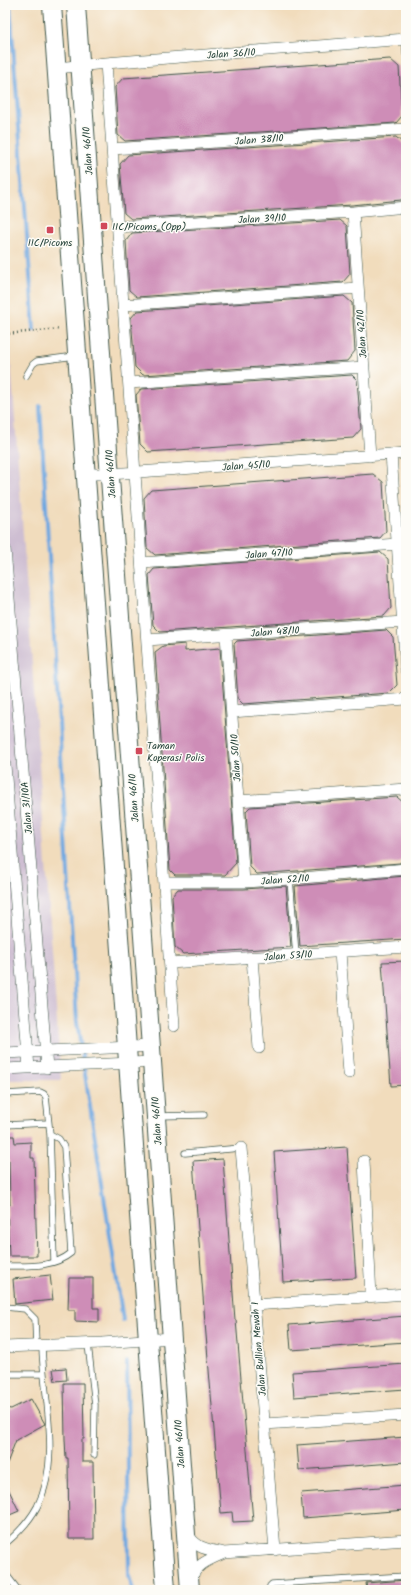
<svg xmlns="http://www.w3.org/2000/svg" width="411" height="1595" font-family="Kalam,sans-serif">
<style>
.industrial{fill:#cebed2}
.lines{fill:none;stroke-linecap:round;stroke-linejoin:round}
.stream{stroke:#71a8e0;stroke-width:4}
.building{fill:#ce8db7}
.lane-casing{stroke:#3e5548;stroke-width:7}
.street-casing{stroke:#3e5548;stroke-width:12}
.primary-casing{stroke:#3e5548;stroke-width:20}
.path{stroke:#3e5548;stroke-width:2.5;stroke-dasharray:1 3;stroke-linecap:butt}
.lane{stroke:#fff;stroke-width:5.5}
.street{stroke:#fff;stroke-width:11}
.primary{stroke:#fff;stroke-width:18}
.poi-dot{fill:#d1495b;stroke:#fdfcf7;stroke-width:1.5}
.labels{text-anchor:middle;stroke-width:3;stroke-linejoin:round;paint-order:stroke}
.street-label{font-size:10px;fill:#1f3d34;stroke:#fdfcf7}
.poi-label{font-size:10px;fill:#1f3d34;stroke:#fdfcf7;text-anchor:start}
</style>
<rect width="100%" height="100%" fill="#fdfcf7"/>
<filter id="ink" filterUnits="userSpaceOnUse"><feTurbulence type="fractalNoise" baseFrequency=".025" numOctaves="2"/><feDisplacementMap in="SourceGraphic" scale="8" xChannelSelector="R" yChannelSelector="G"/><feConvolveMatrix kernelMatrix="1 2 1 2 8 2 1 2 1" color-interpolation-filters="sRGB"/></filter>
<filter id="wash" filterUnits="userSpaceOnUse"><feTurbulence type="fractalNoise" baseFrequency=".012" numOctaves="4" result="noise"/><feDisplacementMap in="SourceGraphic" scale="16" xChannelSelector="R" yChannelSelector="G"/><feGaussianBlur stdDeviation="0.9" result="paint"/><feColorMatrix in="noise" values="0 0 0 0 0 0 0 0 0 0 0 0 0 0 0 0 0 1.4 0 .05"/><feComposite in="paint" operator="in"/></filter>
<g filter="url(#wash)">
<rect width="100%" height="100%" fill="#f1dcbc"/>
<path class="industrial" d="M5,275L61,1080H5Z"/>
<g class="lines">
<path class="stream" d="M10,5L34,330
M40,406L77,1022L123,1320
M127,1362L129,1576L133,1590"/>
</g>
<g id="blocks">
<path class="building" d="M390,59L399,67L402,116L396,123L125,141L118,135L115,87L123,78Z
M396,137L404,144L406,195L401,200L352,205L131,219L124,213L120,164L128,155Z
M340,220L347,226L350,274L343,282L137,297L129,290L126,241L132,233Z
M344,296L352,303L355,351L347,361L143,375L135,367L131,318L137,311Z
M352,375L357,380L361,429L353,438L148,452L140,444L136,395L141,389Z
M373,474L383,482L386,531L380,538L155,555L147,548L144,498L151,490Z
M380,552L388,559L391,608L384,616L160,632L153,625L149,575L154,569Z
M386,630L393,637L397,685L389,693L243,704L238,699L234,644L237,641Z
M185,644V651L220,648L236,863L225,875H175L170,870L155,652L163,646Z
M397,797L405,804L406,820V855L400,863L257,874L250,867L246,811L250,807Z
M405,876L406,877V939L300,946L295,886Z
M286,886L291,947L183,954L175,947L172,896L178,889H244Z
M406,961V1085L391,1086L382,962Z
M5,1136H14L15,1143L31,1142V1158H34L37,1256H9L7,1205H10L9,1160H5Z
M347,1147L356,1278L283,1282L274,1152Z
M223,1159L235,1320H236L253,1521L233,1522L232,1512L221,1513L205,1323L193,1161Z
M50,1275L53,1300L15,1304L13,1279Z
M69,1278H93V1308H99V1322L75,1321V1310H68Z
M406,1316V1342L291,1350L289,1325Z
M406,1364V1389L294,1397L292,1372Z
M66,1368L67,1380L55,1381L53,1369Z
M64,1383H83L84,1439H82V1462H93L94,1539H69L68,1458H66L65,1439Z
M31,1399L45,1424L16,1440L6,1466L5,1465V1408L11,1409Z
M406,1437V1462L299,1470L297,1445Z
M5,1482L19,1511L5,1517Z
M406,1485V1510L303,1518L301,1493Z
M406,1580V1590H367L366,1583Z"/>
</g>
</g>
<g filter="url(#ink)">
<use href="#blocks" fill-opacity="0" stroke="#3e5548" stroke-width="1"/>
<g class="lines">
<defs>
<path id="lane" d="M405,39L406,54
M26,376L33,364L37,361L75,356
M397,537H406
M290,879L296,955
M5,1094L40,1092L44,1094L46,1097L50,1134L54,1261
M158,1116L204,1115
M5,1125L48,1123
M185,1153L241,1148
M5,1266C28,1266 53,1268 71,1253L64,1147L59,1139L50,1134
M5,1307L25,1309L35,1319L36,1346
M88,1344L95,1405L94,1455
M5,1374H43
M5,1544C17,1534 30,1520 37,1507C62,1458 43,1397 42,1346
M5,1573L18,1590
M269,1590L270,1586L272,1584L406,1576"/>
<path id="street" d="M106,63L174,1026
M57,68L106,63L406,39
M112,149L406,129
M353,212L370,456
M118,227L353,212L406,207
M123,305L358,288
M129,383L364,367
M391,454L406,670
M86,474H110L406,453
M5,549L47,1068
M142,563L397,544
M226,635L244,882
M147,640L403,622
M232,712L406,699
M5,765L29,1068
M238,801L406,789
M164,882H244L290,879L406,869
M340,952L349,1073
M252,958L259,1048
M170,963L406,947
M5,1053L151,1046
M5,1069L152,1062
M241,1148L275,1550
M364,1161L371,1296
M254,1305L406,1294
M5,1347L102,1343L172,1338
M264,1424L406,1415
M187,1533C196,1549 207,1549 224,1553L406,1540
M190,1580C197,1563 209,1560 224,1553"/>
<path id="primary" d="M52,5L166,1590
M76,5L190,1590"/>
</defs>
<use href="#lane" class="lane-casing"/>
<use href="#street" class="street-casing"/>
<use href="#primary" class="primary-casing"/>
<path class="path" d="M5,334L60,329"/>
<use href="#lane" class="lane"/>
<use href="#street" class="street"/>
<use href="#primary" class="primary"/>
</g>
</g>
<g class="poi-dot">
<rect x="100" y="222" width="8" height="8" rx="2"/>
<rect x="46" y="226" width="8" height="8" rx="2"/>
<rect x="135" y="747" width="8" height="8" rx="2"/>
</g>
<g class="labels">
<g class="street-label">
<text transform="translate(231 53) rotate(-4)" y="4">Jalan 36/10</text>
<text transform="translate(259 139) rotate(-4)" y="4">Jalan 38/10</text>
<text transform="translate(87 151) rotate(-94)" y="4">Jalan 46/10</text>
<text transform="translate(262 218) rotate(-3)" y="4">Jalan 39/10</text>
<text transform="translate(361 334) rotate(-94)" y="4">Jalan 42/10</text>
<text transform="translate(246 465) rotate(-4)" y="4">Jalan 45/10</text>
<text transform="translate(110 474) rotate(-94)" y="4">Jalan 46/10</text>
<text transform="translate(269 553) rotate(-4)" y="4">Jalan 47/10</text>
<text transform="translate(275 631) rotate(-4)" y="4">Jalan 48/10</text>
<text transform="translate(235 758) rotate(-94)" y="4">Jalan 50/10</text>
<text transform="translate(133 798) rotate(-94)" y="4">Jalan 46/10</text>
<text transform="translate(26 808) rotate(-95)" y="4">Jalan 31/10A</text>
<text transform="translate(285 879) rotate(-4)" y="4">Jalan 52/10</text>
<text transform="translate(288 955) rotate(-4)" y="4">Jalan 53/10</text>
<text transform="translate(156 1121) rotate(-94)" y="4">Jalan 46/10</text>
<text transform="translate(258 1349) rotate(-95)" y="4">Jalan Bullion Mewah 1</text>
<text transform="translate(179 1444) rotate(-94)" y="4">Jalan 46/10</text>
</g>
<g class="poi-label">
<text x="112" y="230">IIC/Picoms (Opp)</text>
<text x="50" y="246" text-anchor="middle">IIC/Picoms</text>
<text x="147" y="749">Taman<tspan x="147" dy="12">Koperasi Polis</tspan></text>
</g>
</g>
<rect width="411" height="1595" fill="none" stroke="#fdfcf7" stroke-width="20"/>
</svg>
